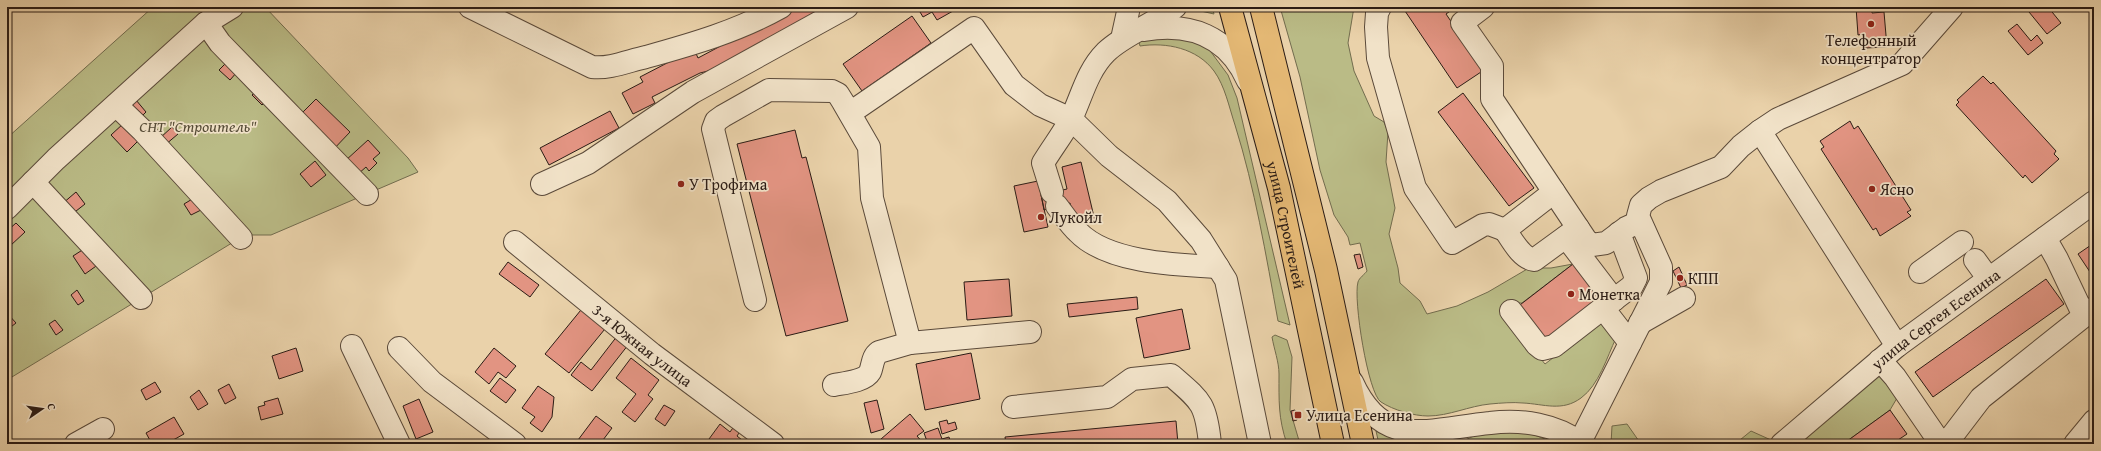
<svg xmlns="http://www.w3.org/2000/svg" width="2101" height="451" font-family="'Gentium Book Plus',serif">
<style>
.green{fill:#babb86;stroke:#726c4e}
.building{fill:#e29482;stroke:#2b1c15}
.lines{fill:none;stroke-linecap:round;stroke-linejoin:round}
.minor-casing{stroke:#5b4a3a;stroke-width:24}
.major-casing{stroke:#2b1c15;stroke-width:24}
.minor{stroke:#f1e2c8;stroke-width:22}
.major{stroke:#e5b975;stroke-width:22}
.poi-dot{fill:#8f2418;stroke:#f1e2c8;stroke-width:1.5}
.labels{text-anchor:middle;stroke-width:3.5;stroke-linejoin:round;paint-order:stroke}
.poi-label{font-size:16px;fill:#2b1c15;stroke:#f1e2c8;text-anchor:start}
.park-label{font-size:16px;font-style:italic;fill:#564c37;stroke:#f1e2c8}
.street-label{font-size:16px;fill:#2b1c15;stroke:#f1e2c8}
</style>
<rect width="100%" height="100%" fill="#ead2aa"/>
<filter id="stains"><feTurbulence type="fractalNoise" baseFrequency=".005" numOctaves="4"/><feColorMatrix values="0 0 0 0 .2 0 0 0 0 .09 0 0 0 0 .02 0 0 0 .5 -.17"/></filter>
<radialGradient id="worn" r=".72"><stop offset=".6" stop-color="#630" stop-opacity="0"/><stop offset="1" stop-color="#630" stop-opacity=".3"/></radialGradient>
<path class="green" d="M153,7H265L408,158L418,172L271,235H245L7,380V138Z
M1193,7H1212L1214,14L1192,9Z
M1280,7H1354L1348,43L1354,71L1374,116L1384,122L1388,132L1386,162L1395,208L1389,234L1398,268L1400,283L1420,301L1427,314L1457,306L1488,292L1529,268H1551L1573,264L1522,303H1513L1503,312L1545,364L1601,321L1616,338C1607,357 1599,385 1581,398C1562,412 1544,404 1523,403C1513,402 1501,403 1490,404C1469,406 1449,416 1428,416C1414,416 1393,410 1381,402C1368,394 1353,299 1358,282C1359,278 1365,274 1367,271L1360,243L1350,245L1348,237L1334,215L1320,170L1300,77Z
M1179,32L1208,48L1228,75L1237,98L1290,325L1278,321C1266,255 1255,189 1235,125C1229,107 1225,86 1214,71C1197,48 1166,42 1140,46L1139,42L1150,36Z
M1275,335L1287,340L1292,357L1290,410L1300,444H1287C1278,418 1279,400 1279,374C1279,362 1274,349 1272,337Z
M1881,370L1900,393L1890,410L1843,444H1794Z
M1627,424L1641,444H1611L1612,426Z
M1376,431L1405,444H1379Z
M1510,431L1532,434L1558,444H1456L1474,436Z
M1751,431L1771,440L1766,444H1735Z"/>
<path class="building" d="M794,7H829L712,70L700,73L652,97L655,103L633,114L622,93L643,82L640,77L694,49L698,58Z
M917,7H951L953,11L937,20L932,12L923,17Z
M1456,7L1446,14L1484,70L1457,88L1403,8Z
M1856,7H1872V13L1884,12L1887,47L1865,48L1864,34L1858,35Z
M1907,7H1936L1907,10Z
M2035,7H2048L2061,23L2047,34L2029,12Z
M912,16L931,43L862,91L843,64Z
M2017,24L2031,41L2037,35L2043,43L2028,55L2008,31Z
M227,62L237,72L230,80L219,70Z
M1983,76L1991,84L1993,82L2056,151L2054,154L2059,159L2032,183L2025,175L2023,178L1956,105L1959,102L1957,100Z
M258,90L267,100L262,105L252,95Z
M1463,93L1534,188L1509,206L1438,112Z
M316,99L350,132L331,152L297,118Z
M136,100L146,112L138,120L128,108Z
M610,111L619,128L549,165L540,148Z
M1850,121L1854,129L1858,126L1911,210L1907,212L1911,216L1880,236L1876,228L1873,230L1821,149L1824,147L1820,141Z
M124,123L140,139L127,152L111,135Z
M172,127L178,134L165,145L159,139Z
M795,130L802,158L806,157L848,321L786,336L737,144Z
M368,140L380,153L373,159L377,163L369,171L366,167L358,174L345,161Z
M315,161L326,175L311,187L300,174Z
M1081,162L1095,221L1076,226L1070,203L1044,210L1041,195L1067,189L1062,167Z
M1038,181L1048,227L1024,232L1014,186Z
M76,192L85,204L71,215L62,204Z
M194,198L201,210L191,215L184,204Z
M16,223L25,232L10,246L7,243V231Z
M2094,243V278L2078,254Z
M87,247L99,264L85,274L73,256Z
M1360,254L1363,267L1358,269L1354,255Z
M508,262L539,285L530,297L499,274Z
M1573,264L1583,277L1592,283L1589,286L1598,298L1555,336L1553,333L1542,341L1516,308Z
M1679,267L1687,285L1681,288L1673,271Z
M1009,279L1012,316L967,320L964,282Z
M2046,279L2064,304L1933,397L1915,372Z
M77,290L84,301L78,305L71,295Z
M1137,297L1138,309L1069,317L1067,304Z
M585,305L609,324L569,373L545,354Z
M1182,309L1190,349L1144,358L1136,318Z
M7,313L16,323L7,330Z
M55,320L63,330L56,335L49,324Z
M621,331L632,340L592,391L571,375L581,362L591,370Z
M296,348L303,371L279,379L272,356Z
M494,348L516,366L506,378L498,372L489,384L475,372Z
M971,353L980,399L925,410L916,364Z
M631,358L659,380L648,395L653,399L635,422L622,412L636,394L616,378Z
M500,378L516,390L506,403L490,391Z
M155,382L161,392L146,400L141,390Z
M229,384L236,398L225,404L218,390Z
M538,386L554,397L552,417L542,432L530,423L535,417L522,408Z
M199,390L208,404L198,410L190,397Z
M278,398L283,414L261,420L258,407L265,405L264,402Z
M419,399L433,432L416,439L403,406Z
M877,400L884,429L871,433L864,403Z
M664,405L675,411L665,426L655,419Z
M1295,410L1297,420L1293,421L1291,411Z
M1890,410L1907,434L1895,442L1893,444H1843Z
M910,414L924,431L917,436L924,444H885L881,439Z
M596,416L612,428L600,444H575Z
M174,417L184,434L166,444H152L146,433Z
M947,420L948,424L955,422L957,429L942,434L939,422Z
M1176,421L1178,444H1006L1005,437Z
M720,424L730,432L735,425L741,430L737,436L747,444H715L709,439Z
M938,428L942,439L949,437L951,444H928L924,433Z"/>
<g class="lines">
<defs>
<g id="minor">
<path d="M470,7L592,67C610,69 628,61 646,57C693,44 738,31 781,7"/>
<path d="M1380,7L1377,13L1376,27L1378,58L1415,188L1452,243L1483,225L1489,224L1505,230L1554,192"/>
<path d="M1483,7L1462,23L1492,66V99L1586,240L1592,245L1606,243L1626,228L1639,222"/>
<path d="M206,23L220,43L367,194"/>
<path d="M1144,30C1190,22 1228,36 1248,81"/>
<path d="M1122,39L1129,7"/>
<path d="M116,105L142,130L241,238"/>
<path d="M850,113L974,28L1014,85L1040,105L1071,119L1109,156L1167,201L1201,240L1226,280L1260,444"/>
<path d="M33,182L141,298"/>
<path d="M542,184L588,163L693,92L847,7"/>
<path d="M1052,192L1043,163C1052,148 1063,134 1071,119C1082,96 1087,71 1106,52C1126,33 1154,25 1175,7"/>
<path d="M1057,206C1064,215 1070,225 1078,232C1108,263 1177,265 1218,267"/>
<path d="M7,208L56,159L206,23L232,7"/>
<path d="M1505,230C1512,240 1521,258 1534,260L1578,228"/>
<path d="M1566,237L1614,300"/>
<path d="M2045,238L2057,259L2084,316"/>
<path id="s1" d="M515,242L652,354L773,444"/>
<path d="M1975,260L1988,278"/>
<path d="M1920,272L1962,242"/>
<path d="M755,300L713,129L716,121L723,116L769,90L832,91L838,94L843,102L869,147L872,198L910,343L1030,332"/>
<path d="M1603,308L1632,286L1636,278L1619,233"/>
<path d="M1511,311L1537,345L1542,349L1554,346L1603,308L1630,343"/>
<path d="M1640,323L1684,298"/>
<path d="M352,346L399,444"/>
<path d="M1897,346L1760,131L1778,119L1902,64L1952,7"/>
<path d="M399,348L432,382L515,444"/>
<path d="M1880,360L1895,377L1941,444"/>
<path d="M1352,382C1383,451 1429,429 1490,423C1521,419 1556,424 1582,444"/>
<path d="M834,385C844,383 865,381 870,372C873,365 872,357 879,352L910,343"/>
<path d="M1013,407L1107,397L1132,379L1171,375C1201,401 1206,403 1210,444"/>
<path d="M1580,442L1661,282V267L1638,216L1641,205L1649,198L1661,191L1721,167L1741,146L1760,131"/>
<path d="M76,444L103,429"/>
<path id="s2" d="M1782,444L1897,346L2094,202"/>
<path d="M1941,444L1952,436L1981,398L2094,308"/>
<path d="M2075,444L2094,421"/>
</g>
<g id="major">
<path id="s3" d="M1230,7L1279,188L1333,444"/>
<path d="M1261,7L1326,270L1363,444"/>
</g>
</defs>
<use href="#minor" class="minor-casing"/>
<use href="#major" class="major-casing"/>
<use href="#minor" class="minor"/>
<use href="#major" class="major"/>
</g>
<g class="poi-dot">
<circle cx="1871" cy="24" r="4"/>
<circle cx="681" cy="184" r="4"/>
<circle cx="1872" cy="189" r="4"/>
<circle cx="1041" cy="217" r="4"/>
<circle cx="1680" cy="278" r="4"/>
<circle cx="1571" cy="294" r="4"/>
<rect x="1294" y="411" width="8" height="8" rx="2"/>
</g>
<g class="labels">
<g class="poi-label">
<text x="1871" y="46" text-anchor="middle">Телефонный<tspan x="1871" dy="18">концентратор</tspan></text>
<text x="689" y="190">У Трофима</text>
<text x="1880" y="195">Ясно</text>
<text x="1049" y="223">Лукойл</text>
<text x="1688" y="284">КПП</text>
<text x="1579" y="300">Монетка</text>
<text x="1306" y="421">Улица Есенина</text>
</g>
<g class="park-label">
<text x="198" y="132">СНТ "Строитель"</text>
</g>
<g class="street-label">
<text dy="6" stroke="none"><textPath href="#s3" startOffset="225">улица Строителей</textPath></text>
<text dy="6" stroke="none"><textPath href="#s2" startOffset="198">улица Сергея Есенина</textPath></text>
<text dy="6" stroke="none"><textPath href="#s1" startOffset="164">3-я Южная улица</textPath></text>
</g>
</g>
<rect width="2101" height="451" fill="none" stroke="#ead2aa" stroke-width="24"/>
<rect x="8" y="8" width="2085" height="435" fill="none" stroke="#2b1c15" stroke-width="2"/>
<rect x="12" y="12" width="2077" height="427" fill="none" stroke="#2b1c15"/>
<g transform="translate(42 409) rotate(77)" stroke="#f1e2c8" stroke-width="3" paint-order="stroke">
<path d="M0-3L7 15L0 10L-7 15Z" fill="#2b1c15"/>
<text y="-6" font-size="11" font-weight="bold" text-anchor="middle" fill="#2b1c15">С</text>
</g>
<rect width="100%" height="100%" filter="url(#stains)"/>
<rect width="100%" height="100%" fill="url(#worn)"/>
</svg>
